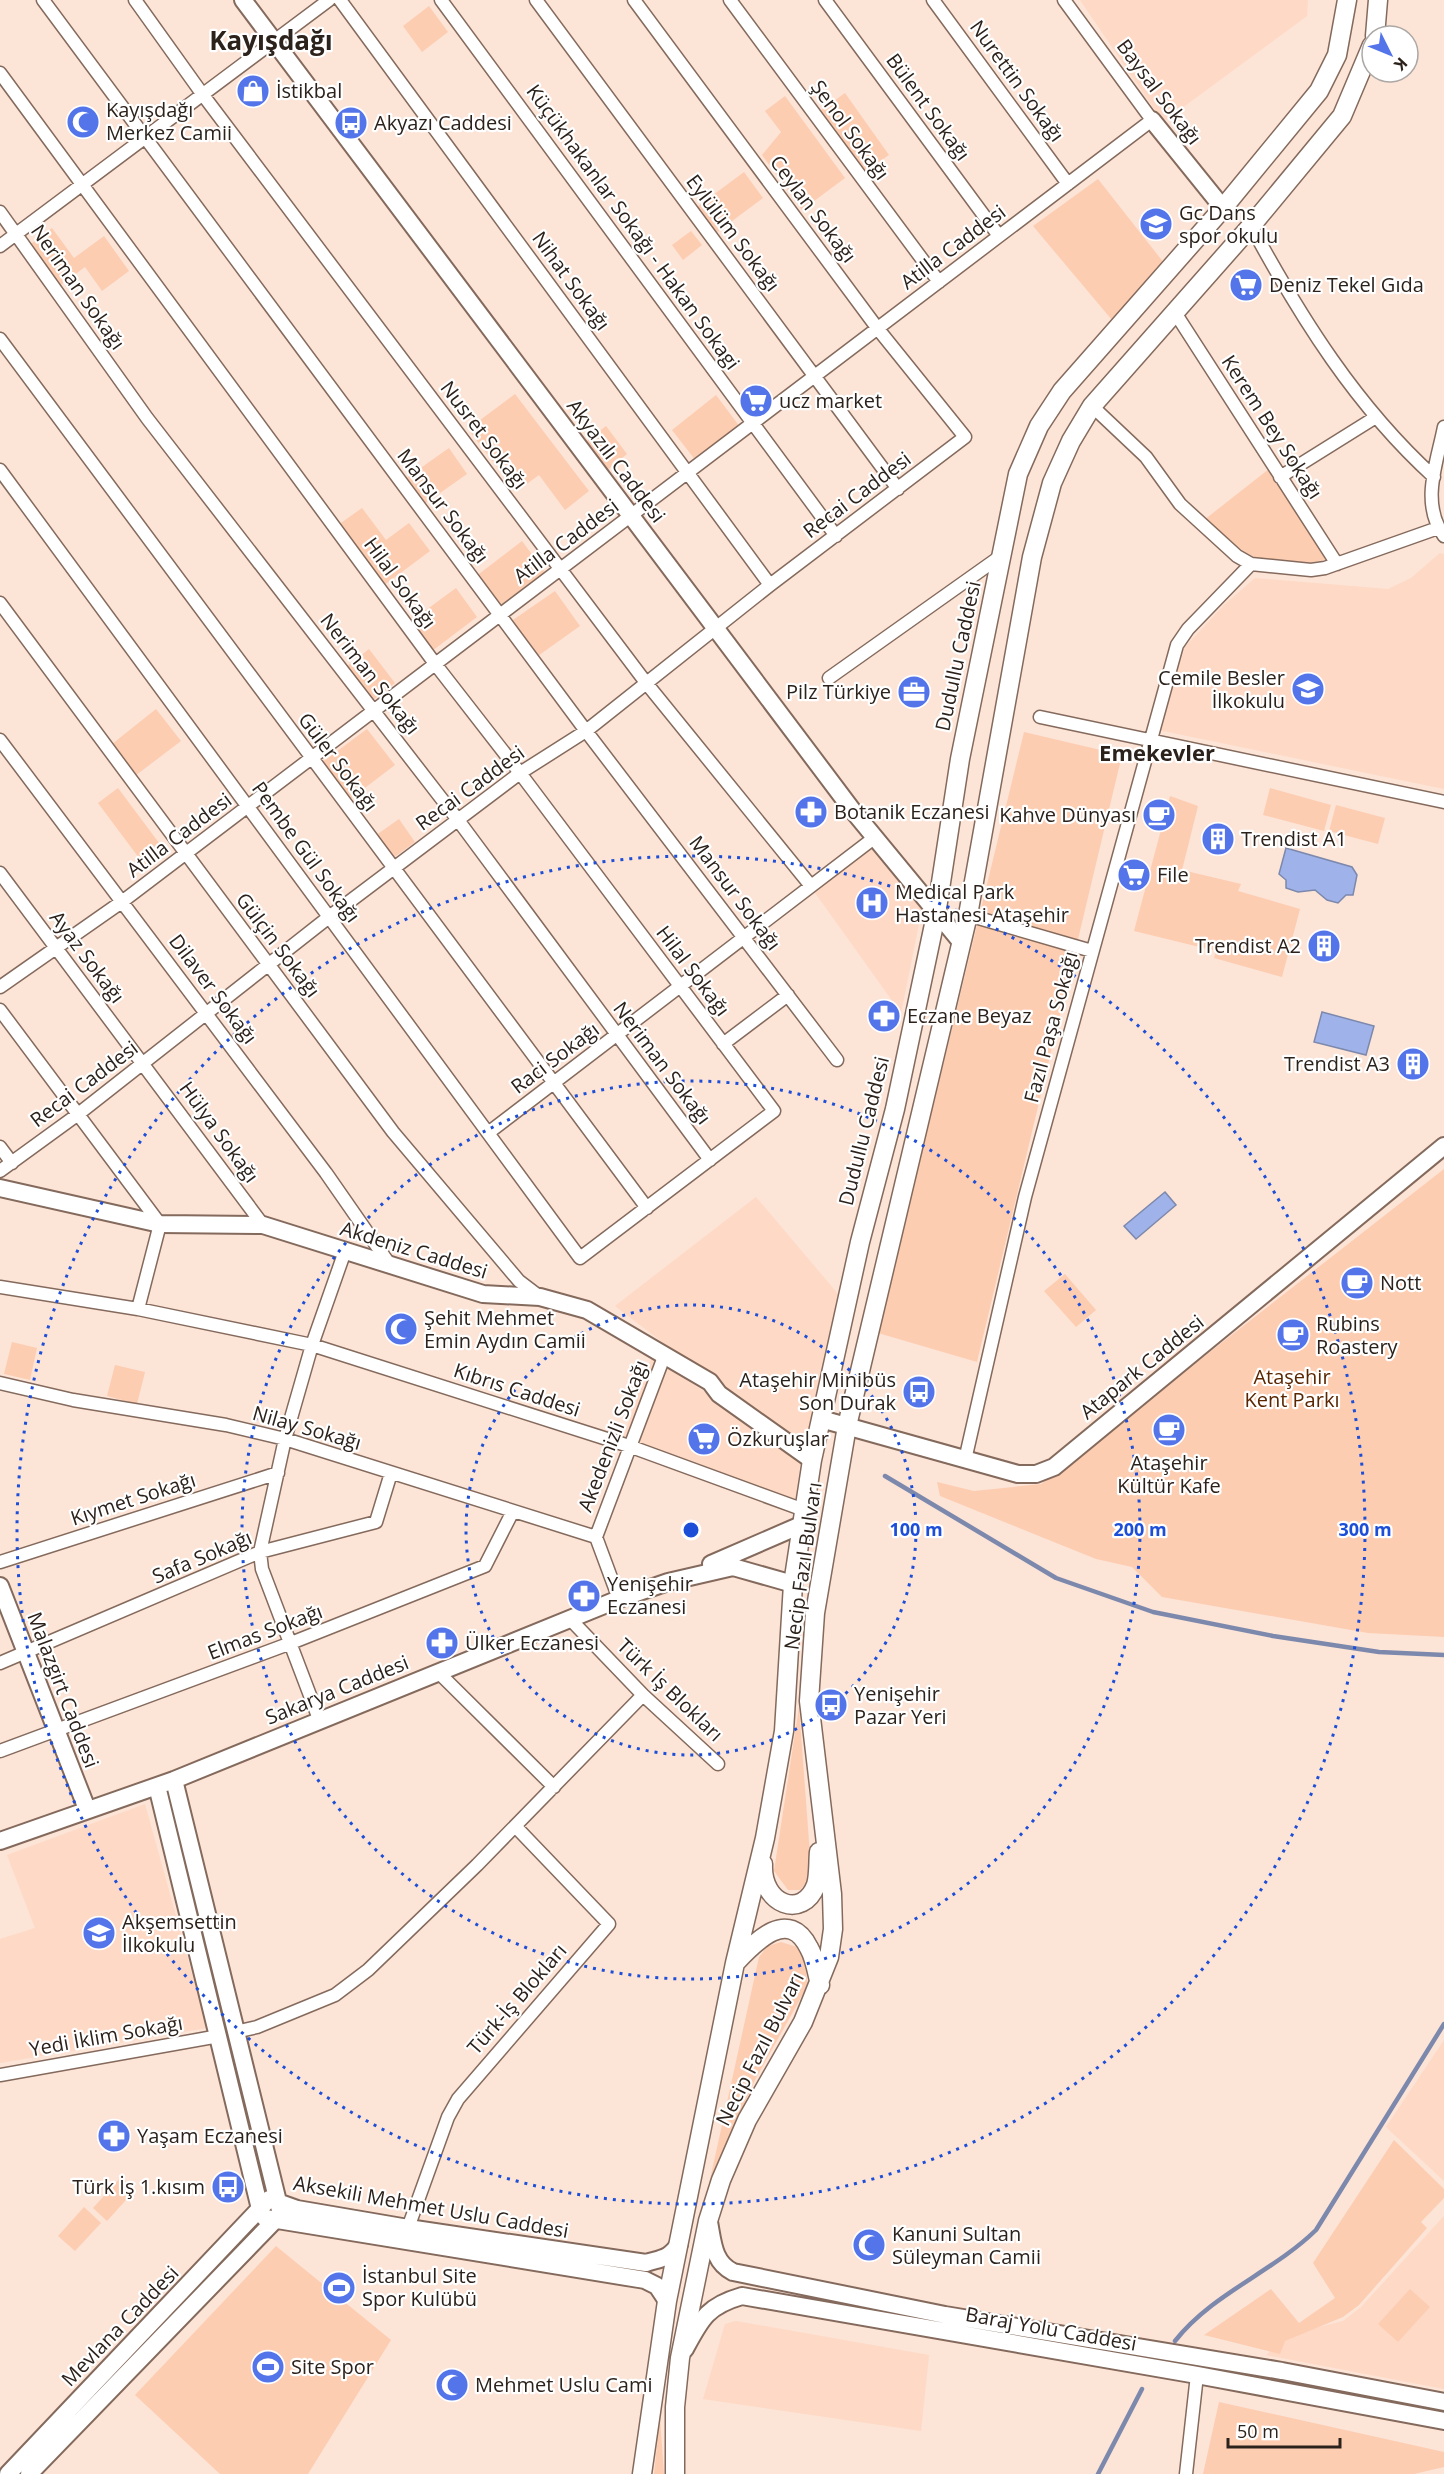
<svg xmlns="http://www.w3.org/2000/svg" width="1444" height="2474" font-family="'Open Sans',sans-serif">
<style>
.built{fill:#fed9c5}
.green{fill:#fdcdb2}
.water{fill:#9fb3ea;stroke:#7c88ac;stroke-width:1.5}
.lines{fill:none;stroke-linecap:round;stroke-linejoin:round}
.stream{stroke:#7c88ac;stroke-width:4.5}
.street-casing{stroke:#846a5c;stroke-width:15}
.secondary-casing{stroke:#846a5c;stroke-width:20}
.primary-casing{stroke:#846a5c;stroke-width:21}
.street{stroke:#fff;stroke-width:12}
.secondary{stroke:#fff;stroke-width:16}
.primary{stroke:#fff;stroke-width:18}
.ring{fill:none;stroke:#1d4ed8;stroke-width:3;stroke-dasharray:3 6}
.labels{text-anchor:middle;stroke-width:4.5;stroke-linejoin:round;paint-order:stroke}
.street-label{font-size:20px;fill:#2c221c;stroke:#fff}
.poi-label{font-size:20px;fill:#2c221c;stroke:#fff;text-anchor:start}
.park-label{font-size:20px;fill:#5a2600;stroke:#fff}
.quarter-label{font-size:22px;font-weight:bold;fill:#2c221c;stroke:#fff}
.district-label{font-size:26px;font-weight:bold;fill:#2c221c;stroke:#fff}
.centre{fill:#1d4ed8;stroke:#fff;stroke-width:3}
.ring-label{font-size:18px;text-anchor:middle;font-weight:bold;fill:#1d4ed8;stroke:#fff;stroke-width:4.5;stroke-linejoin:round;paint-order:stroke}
</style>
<rect width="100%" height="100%" fill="#fce4d7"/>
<path class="built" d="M1080,0H1308L1307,16L1163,122Z
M1440,553L1444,554V789L1158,730L1185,647L1224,605L1255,578L1388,589L1411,578Z
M871,847L922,909L901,1013L813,890Z
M756,1197L838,1294L807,1445L674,1351L615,1306Z
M652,1356L801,1458L795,1502L623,1438Z
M145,1804L207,2028L0,2063V1939L35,1928L7,1855Z
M1444,2040V2181L1386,2127Z
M1444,2216V2389L1266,2355L1288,2335L1343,2321L1361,2307Z
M736,2321L929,2355L921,2431L703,2399L725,2324Z"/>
<path class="green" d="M429,6L448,32L422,52L403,26Z
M845,93L889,155L864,172L820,111Z
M785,96L845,178L802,210L762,155L781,132L765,111Z
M744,172L763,198L716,233L697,207Z
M1098,179L1164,263L1112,320L1033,226Z
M52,228L74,258L104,236L129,271L102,291L85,267L58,287L28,246Z
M691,231L702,245L683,260L672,245Z
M515,394L589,491L565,510L539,475L516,492L468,429Z
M716,395L740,427L696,461L672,430Z
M606,426L627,454L605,472L583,444Z
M449,448L467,474L423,505L405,479Z
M1269,469L1329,559C1267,573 1250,559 1204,520Z
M362,508L386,540L409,523L430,551L383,586L338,525Z
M522,541L545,572L498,607L475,577Z
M456,588L477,617L432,651L411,621Z
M555,591L580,626L535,658L510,622Z
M369,649L395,683L368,704L342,670Z
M156,709L181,741L131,779L107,748Z
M367,729L395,765L345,803L317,766Z
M1024,732L1122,755L977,1362L878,1333Z
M118,788L165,851L145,866L98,803Z
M1270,788L1331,805L1324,831L1263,815Z
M1170,796L1198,806L1182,870L1241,884L1238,891L1300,909L1282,977L1214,958L1216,951L1134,931Z
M1336,805L1385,818L1378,844L1329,831Z
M399,819L415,842L389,861L372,838Z
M1444,1169V1637L1368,1633L1162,1597L1132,1567L1096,1559L940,1496L937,1482L974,1491L1041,1484Z
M1065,1274L1096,1310L1076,1327L1044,1291Z
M12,1342L37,1348L30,1380L4,1374Z
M115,1365L145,1372L137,1404L107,1396Z
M799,1707L811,1868L807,1882L800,1890H788L774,1871Z
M781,1942L797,1947L804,1957L808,1985L755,2080L709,2184L759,1957L768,1946Z
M1394,2140L1444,2189V2198L1421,2222L1427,2228L1359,2305L1343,2317L1285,2341L1280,2354L1204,2335L1271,2289L1299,2323L1335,2298L1313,2263Z
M121,2177L135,2190L107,2221L93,2208Z
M84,2207L101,2223L75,2251L58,2236Z
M276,2246L391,2340L308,2474H220L135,2395Z
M1410,2289L1430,2307L1398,2342L1378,2324Z
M1219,2402L1444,2452V2467L1414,2474H1203Z
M660,2418L664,2474H654Z"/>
<path class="water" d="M1286,848L1352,867L1357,875L1353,895H1346L1338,903L1327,900L1315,890L1298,892L1286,888V880L1279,874Z
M1322,1012L1374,1026L1366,1055L1314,1042Z
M1165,1192L1176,1205L1136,1239L1124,1226Z"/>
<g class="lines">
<path class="stream" d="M885,1476L1056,1578L1153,1612L1273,1636L1379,1652L1444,1655
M1175,2341C1213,2293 1273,2272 1316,2230L1444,2024
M1098,2474L1142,2389"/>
<defs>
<path id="street" d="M43,0L586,731L837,1060
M135,0L203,95L647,684L811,886
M340,0L770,585
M441,0L836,536
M536,0L898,489
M730,0L939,282
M825,0L999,236
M933,0L1068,184
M0,73L436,665L520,773L774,1111L580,1258L0,470
M0,212L147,418L458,820L710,1160
M1251,226C1301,318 1356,406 1434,477
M0,246L329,0
M1174,311L1337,564
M0,339L647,1208
M1092,406L1146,457L1180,504L1237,556L1251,564L1311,570L1325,568L1438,528
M1444,427C1437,463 1420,503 1444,536
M1280,477L1376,417
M0,603L393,1132L519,1281L540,1297
M829,678L1001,556
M1040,717L1444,802
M0,740L326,1173L390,1265
M0,873L263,1225
M968,915L1092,951
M0,987L123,901L1152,120L1064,0
M0,1010L160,1224L138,1309
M723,1044L788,995
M488,1133L874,838
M0,1147L12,1163
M0,1171L77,1115L329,917L520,773L586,731L770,585L965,437L878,329L634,0
M0,1287L138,1309L312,1345L629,1446L804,1510
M0,1383L73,1400L226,1425L285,1439L596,1537
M965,1460L1025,1197L1177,645L1188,629L1251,564
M0,1562L278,1473
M619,1599L596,1537L665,1354
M570,1619L643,1695L718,1764
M0,1663L260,1552L376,1522L391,1473
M438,1672L554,1787
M319,1719L262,1569L260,1552L285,1439L312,1345L345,1251
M0,1751L291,1643L485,1566L513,1511
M235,2032L257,2027L335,1995L368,1970L477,1865L643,1695
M0,2075L219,2036
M408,2228L448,2117L458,2099L609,1924L515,1826
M1186,2474L1197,2375"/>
<path id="secondary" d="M243,0L853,811L961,942
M1152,120L1223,208
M0,1188L160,1224L263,1225L483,1294L540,1297L587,1310L710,1382L719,1394L812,1460
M821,1419L1018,1474H1036L1054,1467L1444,1146
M711,1564L801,1525
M0,1586L87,1809
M157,1786L261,2213L265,2218L645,2280L657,2286L667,2301
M0,1841L174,1780L619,1599L668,1582L733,1567L793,1584
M709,2222C713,2242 713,2262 733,2272L945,2315L1282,2371L1444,2402
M685,2349C701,2319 707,2306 742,2296L1197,2375L1444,2421
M8,2474L269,2199L297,2209L408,2228L646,2263C662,2258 669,2259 679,2244
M29,2474L281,2214L174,1780"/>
<path id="primary" d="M1375,36L1378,0
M763,1864C761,1905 803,1920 816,1885C819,1875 818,1862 819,1852
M737,1961C756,1941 789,1907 809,1948C815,1958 817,1973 820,1985
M642,2474L667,2301L735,1963L765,1838L784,1731L793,1584L812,1460L860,1242L895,1109L936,915L960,759L1018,474L1039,426L1062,391L1223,208L1319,91L1337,55L1347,0
M675,2474V2407L680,2358L708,2221L721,2180L747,2120L803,2022L829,1957L833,1929L832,1894L809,1701L815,1613L847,1426L968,915L1032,557L1052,483L1071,441L1092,406L1251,226L1342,116L1372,45"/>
</defs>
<use href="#street" class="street-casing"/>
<use href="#secondary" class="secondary-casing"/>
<use href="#primary" class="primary-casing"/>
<use href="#street" class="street"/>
<use href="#secondary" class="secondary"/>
<use href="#primary" class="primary"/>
</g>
<g class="ring">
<circle cx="691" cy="1530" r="225"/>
<circle cx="691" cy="1530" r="449"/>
<circle cx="691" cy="1530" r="674"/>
</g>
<defs>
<symbol id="shop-disc" viewBox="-11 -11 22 22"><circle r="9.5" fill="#5475ea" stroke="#fff"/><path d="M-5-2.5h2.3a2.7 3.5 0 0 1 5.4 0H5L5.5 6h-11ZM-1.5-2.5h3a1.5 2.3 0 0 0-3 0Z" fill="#fff"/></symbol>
<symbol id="mosque-disc" viewBox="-11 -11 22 22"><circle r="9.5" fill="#5475ea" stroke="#fff"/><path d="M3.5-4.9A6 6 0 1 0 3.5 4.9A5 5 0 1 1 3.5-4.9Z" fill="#fff"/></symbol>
<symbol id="bus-disc" viewBox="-11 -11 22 22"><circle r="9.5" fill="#5475ea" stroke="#fff"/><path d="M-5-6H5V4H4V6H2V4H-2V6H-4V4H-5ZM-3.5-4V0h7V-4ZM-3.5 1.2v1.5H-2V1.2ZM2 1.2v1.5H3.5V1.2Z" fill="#fff"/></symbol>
<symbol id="school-disc" viewBox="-11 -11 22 22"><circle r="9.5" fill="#5475ea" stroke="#fff"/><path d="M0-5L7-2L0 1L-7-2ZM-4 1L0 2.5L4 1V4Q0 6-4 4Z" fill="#fff"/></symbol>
<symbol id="supermarket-disc" viewBox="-11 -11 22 22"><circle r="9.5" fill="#5475ea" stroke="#fff"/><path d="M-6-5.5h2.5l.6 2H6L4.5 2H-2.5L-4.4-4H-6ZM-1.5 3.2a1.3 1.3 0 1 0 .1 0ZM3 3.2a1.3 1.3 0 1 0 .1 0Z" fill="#fff"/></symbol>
<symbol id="office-disc" viewBox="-11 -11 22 22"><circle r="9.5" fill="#5475ea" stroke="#fff"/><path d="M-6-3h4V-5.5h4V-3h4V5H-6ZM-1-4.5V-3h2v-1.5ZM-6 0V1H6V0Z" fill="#fff"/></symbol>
<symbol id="pharmacy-disc" viewBox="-11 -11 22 22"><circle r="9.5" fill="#5475ea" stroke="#fff"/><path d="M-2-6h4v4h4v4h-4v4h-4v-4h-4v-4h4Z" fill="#fff"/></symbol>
<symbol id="cafe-disc" viewBox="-11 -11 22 22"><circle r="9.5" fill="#5475ea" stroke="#fff"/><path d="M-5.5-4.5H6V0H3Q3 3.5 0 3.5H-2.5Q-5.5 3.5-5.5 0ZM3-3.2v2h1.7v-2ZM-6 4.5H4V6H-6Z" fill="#fff"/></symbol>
<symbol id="building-disc" viewBox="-11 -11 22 22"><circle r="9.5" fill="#5475ea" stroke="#fff"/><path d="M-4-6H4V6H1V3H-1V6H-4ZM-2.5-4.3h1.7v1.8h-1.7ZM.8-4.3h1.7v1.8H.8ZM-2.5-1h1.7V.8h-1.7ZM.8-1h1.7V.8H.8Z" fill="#fff"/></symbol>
<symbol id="hospital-disc" viewBox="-11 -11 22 22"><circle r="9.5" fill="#5475ea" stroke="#fff"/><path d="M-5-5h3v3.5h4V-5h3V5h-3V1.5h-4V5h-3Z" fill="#fff"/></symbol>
<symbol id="stadium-disc" viewBox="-11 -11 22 22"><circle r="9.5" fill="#5475ea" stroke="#fff"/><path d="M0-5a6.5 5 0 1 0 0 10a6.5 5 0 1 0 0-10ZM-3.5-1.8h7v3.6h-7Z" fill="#fff"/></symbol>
</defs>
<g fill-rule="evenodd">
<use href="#shop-disc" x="234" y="72" width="38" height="38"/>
<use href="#mosque-disc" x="64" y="103" width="38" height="38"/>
<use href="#bus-disc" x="332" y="104" width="38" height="38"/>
<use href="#school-disc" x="1137" y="205" width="38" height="38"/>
<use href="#supermarket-disc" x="1227" y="266" width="38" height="38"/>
<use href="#supermarket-disc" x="737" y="382" width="38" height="38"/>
<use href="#school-disc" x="1289" y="670" width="38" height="38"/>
<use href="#office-disc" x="895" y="673" width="38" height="38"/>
<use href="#pharmacy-disc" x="792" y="793" width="38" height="38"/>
<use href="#cafe-disc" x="1140" y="796" width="38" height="38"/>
<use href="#building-disc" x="1199" y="820" width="38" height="38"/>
<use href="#supermarket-disc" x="1115" y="856" width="38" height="38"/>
<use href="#hospital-disc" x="853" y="884" width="38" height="38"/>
<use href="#building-disc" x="1305" y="927" width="38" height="38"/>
<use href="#pharmacy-disc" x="865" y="997" width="38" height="38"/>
<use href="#building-disc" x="1394" y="1045" width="38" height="38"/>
<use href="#cafe-disc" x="1338" y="1264" width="38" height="38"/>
<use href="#mosque-disc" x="382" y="1310" width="38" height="38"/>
<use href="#cafe-disc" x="1274" y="1316" width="38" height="38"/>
<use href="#bus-disc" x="900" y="1373" width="38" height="38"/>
<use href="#cafe-disc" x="1150" y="1411" width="38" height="38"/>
<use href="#supermarket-disc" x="685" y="1420" width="38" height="38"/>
<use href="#pharmacy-disc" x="565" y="1577" width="38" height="38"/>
<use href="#pharmacy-disc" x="423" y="1624" width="38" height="38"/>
<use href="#bus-disc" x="812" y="1686" width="38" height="38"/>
<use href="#school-disc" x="80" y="1914" width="38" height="38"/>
<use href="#pharmacy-disc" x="95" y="2117" width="38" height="38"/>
<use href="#bus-disc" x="209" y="2168" width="38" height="38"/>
<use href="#mosque-disc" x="850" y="2226" width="38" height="38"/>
<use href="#stadium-disc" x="320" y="2269" width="38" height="38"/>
<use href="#stadium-disc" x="249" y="2348" width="38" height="38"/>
<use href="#mosque-disc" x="433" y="2366" width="38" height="38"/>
</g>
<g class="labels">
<g class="street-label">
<text transform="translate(1017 81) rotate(54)" y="7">Nurettin Sokağı</text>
<text transform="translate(1159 92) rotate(53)" y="7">Baysal Sokağı</text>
<text transform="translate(928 107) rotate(54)" y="7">Bülent Sokağı</text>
<text transform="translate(850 130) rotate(54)" y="7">Şenol Sokağı</text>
<text transform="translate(813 209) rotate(53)" y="7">Ceylan Sokağı</text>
<text transform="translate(633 227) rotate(54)" y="7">Küçükhakanlar Sokağı - Hakan Sokagi</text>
<text transform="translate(733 233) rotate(53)" y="7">Eylülüm Sokağı</text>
<text transform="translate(953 247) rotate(-37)" y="7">Atilla Caddesi</text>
<text transform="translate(571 281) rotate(54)" y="7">Nihat Sokağı</text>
<text transform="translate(78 287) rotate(55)" y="7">Neriman Sokağı</text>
<text transform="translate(1272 427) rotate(57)" y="7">Kerem Bey Sokağı</text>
<text transform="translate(484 435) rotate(53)" y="7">Nusret Sokağı</text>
<text transform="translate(616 461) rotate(53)" y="7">Akyazılı Caddesi</text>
<text transform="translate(857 495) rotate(-37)" y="7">Recai Caddesi</text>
<text transform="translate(443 506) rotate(53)" y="7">Mansur Sokağı</text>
<text transform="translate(566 541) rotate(-37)" y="7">Atilla Caddesi</text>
<text transform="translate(400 583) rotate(54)" y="7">Hilal Sokağı</text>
<text transform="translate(958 656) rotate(-78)" y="7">Dudullu Caddesi</text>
<text transform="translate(370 674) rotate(52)" y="7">Neriman Sokağı</text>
<text transform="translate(338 762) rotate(53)" y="7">Güler Sokağı</text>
<text transform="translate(470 788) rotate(-36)" y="7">Recai Caddesi</text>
<text transform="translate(179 835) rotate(-37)" y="7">Atilla Caddesi</text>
<text transform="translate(306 852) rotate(54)" y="7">Pembe Gül Sokağı</text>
<text transform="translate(735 893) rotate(53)" y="7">Mansur Sokağı</text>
<text transform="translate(278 945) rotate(53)" y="7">Gülçin Sokağı</text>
<text transform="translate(87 957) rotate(53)" y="7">Ayaz Sokağı</text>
<text transform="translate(693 971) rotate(53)" y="7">Hilal Sokağı</text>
<text transform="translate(213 989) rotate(53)" y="7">Dilaver Sokağı</text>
<text transform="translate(1051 1027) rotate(-75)" y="7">Fazıl Paşa Sokağı</text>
<text transform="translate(555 1058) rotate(-37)" y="7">Raci Sokağı</text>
<text transform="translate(662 1063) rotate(53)" y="7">Neriman Sokağı</text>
<text transform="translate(84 1084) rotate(-37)" y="7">Recai Caddesi</text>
<text transform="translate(864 1131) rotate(-76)" y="7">Dudullu Caddesi</text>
<text transform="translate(219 1132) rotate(54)" y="7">Hülya Sokağı</text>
<text transform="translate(414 1250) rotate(17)" y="7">Akdeniz Caddesi</text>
<text transform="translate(1142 1367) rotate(-39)" y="7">Atapark Caddesi</text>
<text transform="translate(517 1390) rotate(18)" y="7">Kıbrıs Caddesi</text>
<text transform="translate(307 1428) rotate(16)" y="7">Nilay Sokağı</text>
<text transform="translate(613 1436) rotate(-69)" y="7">Akedenizli Sokağı</text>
<text transform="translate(133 1499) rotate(-18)" y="7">Kıymet Sokağı</text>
<text transform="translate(202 1557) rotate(-23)" y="7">Safa Sokağı</text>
<text transform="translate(803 1566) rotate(-82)" y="7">Necip Fazıl Bulvarı</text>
<text transform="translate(265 1632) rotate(-21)" y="7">Elmas Sokağı</text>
<text transform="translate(63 1690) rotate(69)" y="7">Malazgirt Caddesi</text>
<text transform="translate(337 1690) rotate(-22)" y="7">Sakarya Caddesi</text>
<text transform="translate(670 1690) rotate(44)" y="7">Türk İş Blokları</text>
<text transform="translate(517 1999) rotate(-49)" y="7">Türk-İş Blokları</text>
<text transform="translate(106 2036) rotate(-10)" y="7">Yedi İklim Sokağı</text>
<text transform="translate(760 2049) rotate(-63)" y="7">Necip Fazıl Bulvarı</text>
<text transform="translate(431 2207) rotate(10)" y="7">Aksekili Mehmet Uslu Caddesi</text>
<text transform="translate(120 2326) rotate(-46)" y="7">Mevlana Caddesi</text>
<text transform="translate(1051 2329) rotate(10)" y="7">Baraj Yolu Caddesi</text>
</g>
<g class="poi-label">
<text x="276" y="98">İstikbal</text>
<text x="106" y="117">Kayışdağı<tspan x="106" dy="23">Merkez Camii</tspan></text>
<text x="374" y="130">Akyazı Caddesi</text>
<text x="1179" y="220">Gc Dans<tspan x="1179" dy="23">spor okulu</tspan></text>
<text x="1269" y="292">Deniz Tekel Gıda</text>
<text x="779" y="408">ucz market</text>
<text x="1285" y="685" text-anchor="end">Cemile Besler<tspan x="1285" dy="23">İlkokulu</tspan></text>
<text x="891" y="699" text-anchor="end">Pilz Türkiye</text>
<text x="834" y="819">Botanik Eczanesi</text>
<text x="1136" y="822" text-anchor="end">Kahve Dünyası</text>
<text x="1241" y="846">Trendist A1</text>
<text x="1157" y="882">File</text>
<text x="895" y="899">Medical Park<tspan x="895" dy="23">Hastanesi Ataşehir</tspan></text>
<text x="1301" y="953" text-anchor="end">Trendist A2</text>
<text x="907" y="1023">Eczane Beyaz</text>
<text x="1390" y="1071" text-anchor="end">Trendist A3</text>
<text x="1380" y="1290">Nott</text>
<text x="424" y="1325">Şehit Mehmet<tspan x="424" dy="23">Emin Aydın Camii</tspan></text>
<text x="1316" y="1331">Rubins<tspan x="1316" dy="23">Roastery</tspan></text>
<text x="896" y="1387" text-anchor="end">Ataşehir Minibüs<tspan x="896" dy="23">Son Durak</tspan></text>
<text x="727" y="1446">Özkuruşlar</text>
<text x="1169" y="1470" text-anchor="middle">Ataşehir<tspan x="1169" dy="23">Kültür Kafe</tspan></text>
<text x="607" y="1591">Yenişehir<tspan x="607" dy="23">Eczanesi</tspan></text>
<text x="465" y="1650">Ülker Eczanesi</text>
<text x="854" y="1701">Yenişehir<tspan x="854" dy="23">Pazar Yeri</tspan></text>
<text x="122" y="1929">Akşemsettin<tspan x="122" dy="23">İlkokulu</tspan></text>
<text x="137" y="2143">Yaşam Eczanesi</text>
<text x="205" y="2194" text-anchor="end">Türk İş 1.kısım</text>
<text x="892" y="2241">Kanuni Sultan<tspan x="892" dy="23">Süleyman Camii</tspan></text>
<text x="362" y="2283">İstanbul Site<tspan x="362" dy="23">Spor Kulübü</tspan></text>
<text x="291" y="2374">Site Spor</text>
<text x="475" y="2392">Mehmet Uslu Cami</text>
</g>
<g class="park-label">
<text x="1292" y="1384">Ataşehir<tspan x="1292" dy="23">Kent Parkı</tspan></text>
</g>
<g class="quarter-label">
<text x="1157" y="761">Emekevler</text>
</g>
<g class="district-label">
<text x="271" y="50">Kayışdağı</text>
</g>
</g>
<circle cx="691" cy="1530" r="9" class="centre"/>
<g class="ring-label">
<text x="916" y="1536">100 m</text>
<text x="1140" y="1536">200 m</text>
<text x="1365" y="1536">300 m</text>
</g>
<g transform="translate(1390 54) rotate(133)"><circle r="28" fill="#ffffff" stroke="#aba7a4" stroke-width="1.5"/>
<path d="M0-4.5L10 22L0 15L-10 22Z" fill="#5475ea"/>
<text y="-9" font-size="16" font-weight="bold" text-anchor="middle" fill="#2c221c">K</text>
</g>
<path d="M1228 2438v9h112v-9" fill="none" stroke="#2c221c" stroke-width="3"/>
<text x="1237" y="2438" font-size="18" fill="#2c221c" stroke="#ffffff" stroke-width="4.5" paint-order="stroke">50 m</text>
</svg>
